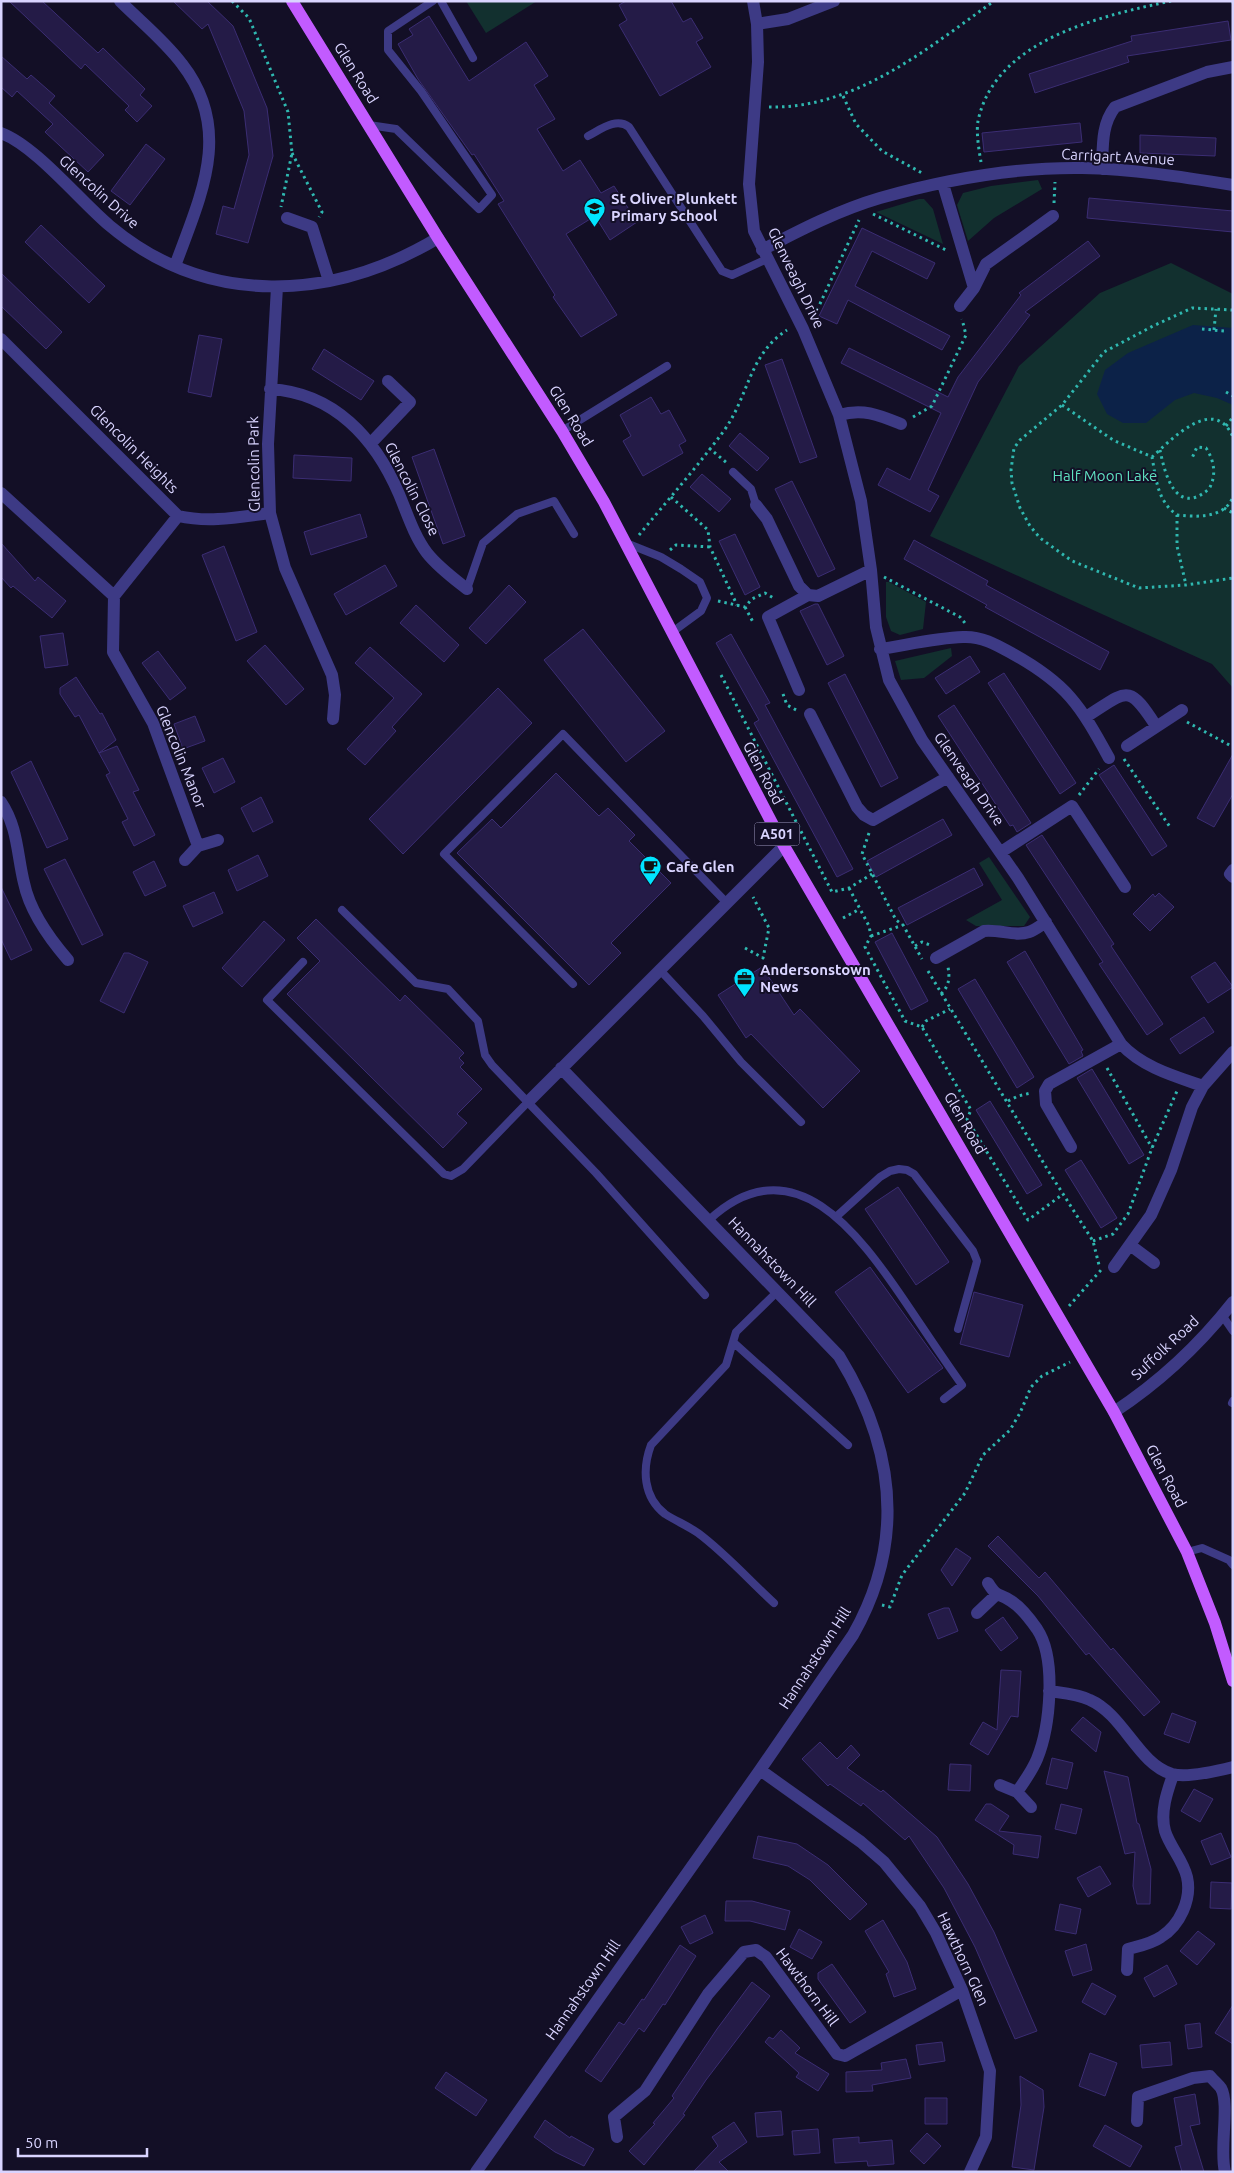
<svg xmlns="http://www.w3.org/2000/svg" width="1234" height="2173" font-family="Ubuntu,sans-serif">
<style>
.green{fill:#12302f}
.water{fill:#0c2248}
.building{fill:#241b47;stroke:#3b2d73}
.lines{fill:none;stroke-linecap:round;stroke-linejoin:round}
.path{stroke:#2fb8b0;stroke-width:3;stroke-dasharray:2.5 4;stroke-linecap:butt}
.lane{stroke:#3d3a85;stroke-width:8}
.street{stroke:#3d3a85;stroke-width:12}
.primary{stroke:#c25bff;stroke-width:12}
.labels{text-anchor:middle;stroke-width:4;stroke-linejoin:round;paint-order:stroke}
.shield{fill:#130f26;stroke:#9e99be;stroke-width:1}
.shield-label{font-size:14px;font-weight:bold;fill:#d9d4ff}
.street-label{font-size:15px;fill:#d9d4ff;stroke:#130f26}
.poi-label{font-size:15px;font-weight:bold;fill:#d9d4ff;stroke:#130f26;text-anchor:start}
.park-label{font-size:15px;fill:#5fe0c0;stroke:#130f26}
</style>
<rect width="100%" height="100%" fill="#130f26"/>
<path class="green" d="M466,1H537L486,33Z
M1038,180L1042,189L994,218L968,241L957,205L963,193L991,186Z
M919,199H924L933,209L943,244L876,212Z
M1171,263L1233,294V688L1212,664L930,536L1019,366L1100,293Z
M886,582H889L926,602L923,629L900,635L891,631L886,617Z
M951,648L952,656L924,678L901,680L895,661Z
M989,857L1030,917L1024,926H976L966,920L1002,900L979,863Z"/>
<path class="water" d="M1193,325L1233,328V405L1217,398L1194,393L1175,400L1146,423H1123L1107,414L1097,394L1105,370L1128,353Z"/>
<path class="building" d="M9,1H42L98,53L103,48L145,89L140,95L152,106L137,122L125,110L129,106L85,64L81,69Z
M173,1H207L233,26L267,108L273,156L248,243L216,234L223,206L234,209L249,155L244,111L208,24L202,29Z
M626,1H671L683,22L691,18L703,38L696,42L711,67L660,96L619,25L627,20L619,5Z
M429,16L469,81L526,42L548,76L534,85L555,119L537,129L563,171L580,160L601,193L614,186L637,222L610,240L595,216L566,234L617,315L581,337L553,297L555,295L498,204L504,201L474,154L472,155L418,79L398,44L413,35L409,29Z
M1228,21L1231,40L1127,56L1129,62L1035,93L1029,74L1132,41L1131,36Z
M1,56L27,79L31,75L55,96L49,103L104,155L88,172L45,132L53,124L17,91L12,97L1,87Z
M1080,123L1082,142L984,152L982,133Z
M1140,135L1216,138L1215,156L1140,153Z
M146,144L165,159L130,205L111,191Z
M1089,198L1233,211V232L1087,218Z
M41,225L105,286L89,303L25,242Z
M862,228L935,263L927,279L872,251L855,286L950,336L942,350L848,300L837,324L819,316Z
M1088,241L1100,256L1025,312L1030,315L978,382L928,490L939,496L930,512L878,485L887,468L910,480L941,413L841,363L849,348L948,397L958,377L1021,295L1019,293Z
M1,273L62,332L46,349L1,306Z
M199,335L222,339L211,397L188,392Z
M324,349L374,381L361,400L312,369Z
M782,359L817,457L800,463L765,365Z
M651,397L661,414L669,410L686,441L679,445L683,453L643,476L623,441L631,436L620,415Z
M740,433L769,458L757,471L729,446Z
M434,449L465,536L443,544L412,457Z
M294,455L352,458L351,481L293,478Z
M702,474L731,499L719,512L690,487Z
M792,481L835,569L818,577L775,489Z
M360,514L367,537L311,555L304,532Z
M735,534L760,587L745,595L719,541Z
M914,540L988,581L986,585L1109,652L1100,670L985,607L987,605L904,559Z
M1,543L35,581L38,577L66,601L52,618L13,586L11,588L1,577Z
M224,546L257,632L236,641L202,555Z
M385,565L397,586L346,615L334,594Z
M509,585L526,602L486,644L469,628Z
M815,604H818L844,656L827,665L800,611Z
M416,605L459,645L444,662L400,623Z
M583,629L665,731L626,762L544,660Z
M63,633L68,665L45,668L40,636Z
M731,634L770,703L765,705L853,869L837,877L754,723L759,720L716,643Z
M265,645L304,689L286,705L247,661Z
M370,647L422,694L392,727L396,731L365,765L347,749L394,698L355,663Z
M158,651L186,688L170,700L142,663Z
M970,656L980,672L946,694L935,678Z
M1004,673L1076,783L1060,794L988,683Z
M845,674L898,778L881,787L828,683Z
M76,677L100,714L102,713L116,740L99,753L79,715L75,717L60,694V688Z
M498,688L532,723L403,854L369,819Z
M954,705L1031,823L1017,832L1013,825L1010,826L938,716Z
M195,716L205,741L183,749L174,724Z
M117,746L139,790L133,792L155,835L134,846L122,822L128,819L106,775L110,773L99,753Z
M1233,754V794L1214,827L1197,818Z
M223,758L235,782L214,793L202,768Z
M31,761L68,839L47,848L11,772Z
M1114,765L1167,846L1152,856L1099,775Z
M556,773L599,816L608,808L635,835L629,841L671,883L611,943L621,953L589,985L457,853L492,819L501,828Z
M261,797L273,822L253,832L241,808Z
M943,819L952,835L876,877L867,861Z
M1042,835L1114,944L1111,946L1163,1024L1147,1035L1099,964L1103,962L1026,845Z
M258,855L268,876L237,891L228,870Z
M65,859L103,935L82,945L44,869Z
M154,861L166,886L145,896L133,872Z
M974,868L983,885L907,925L898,908Z
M1,887L32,950L11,960L1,939Z
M214,892L223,913L193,927L183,906Z
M1159,893L1174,907L1150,931L1133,914L1153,894L1155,897Z
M316,919L400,1001L405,995L464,1053L459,1058L464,1063L460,1067L482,1089L457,1114L467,1123L443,1148L287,994L320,961L297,938Z
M264,921L285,940L242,987L222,968Z
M892,933L928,1001L911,1010L875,942Z
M1025,951L1083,1050L1081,1051L1083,1056L1069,1064L1007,962Z
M124,953H129L148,962L124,1013L100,1001Z
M1215,962L1233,987L1208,1003L1191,977Z
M762,967L794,1015L800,1009L860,1071L823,1108L751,1034L746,1038L718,995Z
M975,979L1034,1077L1017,1088L958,989Z
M1204,1017L1214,1032L1180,1054L1170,1039Z
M1092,1069L1144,1155L1129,1164L1077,1078Z
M990,1101L1042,1185L1027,1194L976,1110Z
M1081,1160L1117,1218L1101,1228L1065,1170Z
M898,1187L949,1262L916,1285L865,1209Z
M870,1267L943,1368L908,1393L835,1292Z
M974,1292L1023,1305L1009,1357L960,1344Z
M998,1536L1039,1578L1045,1572L1111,1650L1113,1648L1160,1702L1144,1716L1089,1653L1086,1655L1038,1596L988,1546Z
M956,1548L971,1558L952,1586L941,1570Z
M944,1608H949L958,1631L938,1639L928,1614Z
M1003,1617L1018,1638L1001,1651L985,1630Z
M1001,1670L1021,1671L1018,1717L1011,1716L988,1755L970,1744L983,1722L997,1730Z
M1172,1713L1196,1722L1189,1743L1164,1734Z
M1083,1717L1101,1732L1096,1752L1071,1730Z
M820,1742L837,1759L851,1745L860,1755L847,1768L881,1792L883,1790L937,1837L968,1884L994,1932L1037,2031L1015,2039L975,1947L944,1888L909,1836L905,1840L863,1803L861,1806L830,1784L828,1786L802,1759Z
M1052,1758L1073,1763L1067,1789L1046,1784Z
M950,1764L971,1765L970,1791L948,1790Z
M1104,1771L1128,1777L1137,1823L1139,1824L1151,1869L1150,1904H1137L1133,1886L1135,1852L1125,1854Z
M1194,1789L1213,1799L1200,1822L1181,1811Z
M986,1804H991L1009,1816L999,1831L1041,1836L1038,1858L1013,1854L1014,1845L975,1820Z
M1061,1804L1082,1809L1076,1834L1055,1829Z
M1221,1833L1231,1857L1211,1865L1201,1841Z
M758,1836L797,1844L828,1865L867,1904L850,1920L810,1880L788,1866L753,1858Z
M1100,1866L1111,1884L1088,1897L1077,1878Z
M1211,1882L1232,1883L1231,1909L1210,1908Z
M726,1901H752L790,1911L785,1930L750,1921H725Z
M1060,1904L1081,1909L1076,1934L1055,1930Z
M705,1915L713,1933L690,1944L681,1927Z
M883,1920L907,1962L916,1989L894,1997L886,1974L889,1972L865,1931Z
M799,1929L822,1942L812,1959L790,1947Z
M1198,1931L1215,1944L1197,1965L1180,1951Z
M1086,1944L1092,1970L1073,1976L1065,1951Z
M680,1945L696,1956L665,2005L663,2004L644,2032L639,2028L601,2082L585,2071L619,2022L624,2025L642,1999L644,2000Z
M832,1964L866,2012L850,2023L818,1979V1973Z
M1167,1965L1177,1984L1154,1997L1144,1978Z
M752,1982L770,1996L706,2080L683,2114L685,2115L644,2165L629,2151L655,2124L653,2123L674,2098L672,2096L717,2029Z
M1092,1983L1116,1996L1105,2015L1082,2002Z
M1233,2005V2044L1215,2033Z
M1200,2023L1202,2047L1188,2049L1185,2025Z
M781,2030L800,2048L795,2053L829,2074L818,2091L796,2077L799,2073L765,2042L769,2037L773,2039Z
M942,2042L945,2061L919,2065L916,2045Z
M1170,2042L1172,2065L1142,2068L1140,2045Z
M1090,2053L1117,2063L1105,2096L1079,2086Z
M906,2059L911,2078L872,2085L873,2091L846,2092V2072L882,2070L881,2063Z
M446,2072L487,2100L476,2116L435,2088Z
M1020,2076L1043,2090L1044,2107L1034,2170L1012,2167L1021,2105Z
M1195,2094L1200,2124L1190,2126L1204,2172H1182L1175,2147L1182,2145L1174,2098Z
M925,2098H947V2124H925Z
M781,2111L783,2135L757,2137L755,2113Z
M545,2120L570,2138L571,2136L594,2149L584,2166L555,2152L534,2137Z
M734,2122L747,2142L719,2162L729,2172H693L718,2146L712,2137Z
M1105,2125L1142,2146L1130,2167L1093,2146Z
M818,2129L820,2153L794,2155L792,2131Z
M927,2133L941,2146L924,2164L910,2151Z
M859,2137V2143L892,2140L894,2164L868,2166L867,2161L835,2163L833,2139Z"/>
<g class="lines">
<path class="path" d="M232,1L249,18L288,112L292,153L281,207
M1233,1V5
M843,96L856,124L882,151L922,173
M769,107C855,109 927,49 994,1
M292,153L322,212L319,217
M981,162C979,151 976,132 978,121C995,39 1102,16 1171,1
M1054,203L1055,182
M873,214L948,251
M1233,310L1192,308L1153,326L1104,352L1062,405L1020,440L1014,448L1011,470L1012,483L1020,508L1030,526L1040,538L1072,561L1139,588L1186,585L1233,578
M811,313L818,308L859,220
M1202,329L1224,331
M1214,330L1216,309
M1226,392L1233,396
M1062,405L1113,440L1152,457C1156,478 1157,501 1177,515V546L1186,585
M913,417L932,406L966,335L962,319
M1226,426L1233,417
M709,448L727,463
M1160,450C1165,475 1176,517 1209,489C1217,475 1214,460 1206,448L1197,447L1192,458
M1152,457C1171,440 1214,394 1233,437
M671,497L708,530L710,547L737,605
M1224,508L1233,513
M1177,515C1196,517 1224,519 1233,497
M639,535C667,501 697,467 723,432C749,397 748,355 787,330
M670,550L676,545L710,547
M884,577L960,617L965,623
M718,601L745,607L752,599L765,593L775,599
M745,607L753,622
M721,675L832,892L849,888L872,874
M783,694L787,705L798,711
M1187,722L1233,747
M1124,759L1170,827
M1079,795L1099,769
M869,833L862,854L896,920L903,925L922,959
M849,888L869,926L871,936L865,947L905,1021L922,1027L971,1110L967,1119L1028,1220L1063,1194
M843,918L860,909
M871,936L903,925
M915,946L922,942L930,945
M745,948L763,958L769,928L753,897
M928,971L1049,1172L1093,1241L1099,1265
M941,994C949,986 950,978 948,967
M922,1027L926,1021L950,1009
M1107,1068L1152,1148
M1008,1101L1018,1096L1031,1093
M1093,1241L1113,1234L1128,1214L1152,1148L1177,1091
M1069,1306L1101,1270
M882,1605L890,1607L902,1575L965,1493L983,1455L1010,1430L1020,1413L1031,1387L1042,1376L1070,1362"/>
<path class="lane" d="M441,1L473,58
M369,125L396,129L479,209L492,195L421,91L388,50V31L433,1
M588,136C600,130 616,117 629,127L722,271L732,275L767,259
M562,431L667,366
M733,472L751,489L756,505
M626,543L661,557L681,569L700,582L707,598L701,611L671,633
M467,589L483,543L517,514L554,501L574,534
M342,910L416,983L448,989L478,1021L485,1055L492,1065L596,1173L705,1295
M303,962L267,1000L444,1174L451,1176L463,1169L528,1102
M659,969L703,1016L741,1062L801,1122
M573,984L444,854L563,734L726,902
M837,1216L880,1177L890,1171L899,1169L907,1170L914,1174L973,1251L977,1261L958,1329
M709,1220C793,1142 859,1234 904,1300C923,1328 942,1357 962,1385L944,1399
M1222,1315L1233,1331
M733,1342L848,1445
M1232,1403L1233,1401
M1187,1552L1202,1548L1229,1560L1233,1565
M774,1603C749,1580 725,1553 698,1533C688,1526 676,1521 665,1514C643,1497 642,1469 651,1445L726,1365L736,1332L778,1291"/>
<path class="street" d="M120,1C140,21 165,41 182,64C234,131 200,197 175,266
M753,1L757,24L758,62L749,184L754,231L803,329L839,415L861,501L871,570L876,627L889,680L922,740L1018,878L1121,1044C1142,1067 1174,1076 1203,1086
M757,24L788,19L834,1
M1,133C36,146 80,201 110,226C208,308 333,301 438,238
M1102,169C1103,147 1101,125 1115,107L1207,72L1233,67
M943,184L974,288
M287,218L312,227L329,281
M762,250C800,230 839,210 880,198C944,180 1016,167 1082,168C1132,169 1183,177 1233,185
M277,287L268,444L270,513L285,568L332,675L335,695L333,719
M960,306L974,288L986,264L1053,216
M1,339L178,516C210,523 239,517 270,513
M270,389C334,393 375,438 399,494C407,513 414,536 427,553C438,567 453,578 467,589
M839,415C863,408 879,415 901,424
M371,443L410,402L388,381
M1,493L114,596
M756,505L767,519L799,586L808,595L818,596L871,570
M178,516L114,596L113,652L153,723L198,846
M880,649C907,645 935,638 963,637C982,636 997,645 1013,654C1067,684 1080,705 1109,758
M799,690L768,617L808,595
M810,714L857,807L864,815L873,820L948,777
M1086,717C1127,691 1128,682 1156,726
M1127,746L1182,710
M1,802C18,827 17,855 24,883C30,912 49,938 68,960
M1001,852L1072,806L1125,887
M185,860L198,846L218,840
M1233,870L1230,874L1233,877
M936,958L984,931C999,929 1015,937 1029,932C1035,930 1041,925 1046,922
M528,1102L784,846
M1071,1147L1046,1104L1045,1091L1049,1084L1121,1044
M1130,1245L1154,1263
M1114,1267L1151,1215L1171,1170L1192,1107L1203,1086L1233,1052
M1114,1412C1158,1383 1200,1344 1233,1302
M988,1583C998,1599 998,1592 1011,1601C1021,1607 1030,1619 1037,1629C1057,1659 1050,1727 1037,1759C1032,1771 1024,1782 1017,1792
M977,1613L996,1595
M1049,1691C1063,1693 1078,1694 1090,1700C1124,1715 1138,1764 1172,1774C1187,1778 1217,1771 1233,1767
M760,1770L861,1842L884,1862L920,1906L936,1933L962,1990L990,2071L986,2137L970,2172
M1000,1785L1017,1792L1031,1807
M1127,1970L1128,1949C1139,1946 1151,1944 1161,1937C1180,1925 1192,1899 1187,1877C1183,1860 1170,1847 1165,1831C1160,1812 1167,1792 1173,1775
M1137,2121L1138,2097L1193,2078L1210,2076C1213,2080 1218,2084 1221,2088C1230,2104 1219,2150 1225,2172
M617,2137L614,2117L645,2091L708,1994L744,1952L756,1950L766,1957L837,2054L845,2056L962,1990
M476,2172L760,1770L853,1635C907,1540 894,1446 839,1356L561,1068"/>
<path class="primary" d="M292,1L438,238L562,431L604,502L784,846L1114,1412L1187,1552L1215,1623L1233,1681"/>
</g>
<defs>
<symbol id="school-pin" viewBox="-11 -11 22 30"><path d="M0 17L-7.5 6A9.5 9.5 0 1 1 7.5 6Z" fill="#00e5ff" stroke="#130f26"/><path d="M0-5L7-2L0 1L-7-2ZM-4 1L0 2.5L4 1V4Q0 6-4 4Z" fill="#111"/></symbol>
<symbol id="cafe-pin" viewBox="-11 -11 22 30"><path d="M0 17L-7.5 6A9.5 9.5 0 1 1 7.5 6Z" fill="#00e5ff" stroke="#130f26"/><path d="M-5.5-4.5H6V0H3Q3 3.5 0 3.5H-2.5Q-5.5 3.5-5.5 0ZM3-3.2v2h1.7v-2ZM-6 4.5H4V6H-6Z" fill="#111"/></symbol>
<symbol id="office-pin" viewBox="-11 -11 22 30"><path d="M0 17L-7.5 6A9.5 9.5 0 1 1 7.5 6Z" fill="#00e5ff" stroke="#130f26"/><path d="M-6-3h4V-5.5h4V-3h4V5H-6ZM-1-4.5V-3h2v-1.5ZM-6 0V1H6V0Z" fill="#111"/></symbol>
</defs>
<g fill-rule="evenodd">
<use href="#school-pin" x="582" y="196" width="25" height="34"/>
<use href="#cafe-pin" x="638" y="854" width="25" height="34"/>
<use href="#office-pin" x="732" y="966" width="25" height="34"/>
</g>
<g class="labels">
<rect class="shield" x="754.5" y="822.5" width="45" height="23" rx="4"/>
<g class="shield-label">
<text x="777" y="839">A501</text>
</g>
<g class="street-label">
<text transform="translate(356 73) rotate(58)" y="5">Glen Road</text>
<text transform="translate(1118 157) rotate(3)" y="5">Carrigart Avenue</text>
<text transform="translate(99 192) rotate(42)" y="5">Glencolin Drive</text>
<text transform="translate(796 278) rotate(64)" y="5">Glenveagh Drive</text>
<text transform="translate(571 416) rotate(58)" y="5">Glen Road</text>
<text transform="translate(134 449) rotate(45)" y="5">Glencolin Heights</text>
<text transform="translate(254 464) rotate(-91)" y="5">Glencolin Park</text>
<text transform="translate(412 489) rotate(63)" y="5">Glencolin Close</text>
<text transform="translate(181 757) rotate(68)" y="5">Glencolin Manor</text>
<text transform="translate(763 773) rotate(62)" y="5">Glen Road</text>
<text transform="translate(969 779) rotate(55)" y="5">Glenveagh Drive</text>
<text transform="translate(965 1123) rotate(60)" y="5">Glen Road</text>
<text transform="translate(772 1262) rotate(46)" y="5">Hannahstown Hill</text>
<text transform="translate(1165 1348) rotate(-43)" y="5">Suffolk Road</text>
<text transform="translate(1166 1476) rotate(62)" y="5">Glen Road</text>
<text transform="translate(815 1658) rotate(-57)" y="5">Hannahstown Hill</text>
<text transform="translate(963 1959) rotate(65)" y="5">Hawthorn Glen</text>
<text transform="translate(807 1987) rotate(53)" y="5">Hawthorn Hill</text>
<text transform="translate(583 1990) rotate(-55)" y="5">Hannahstown Hill</text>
</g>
<g class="poi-label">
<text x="611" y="204">St Oliver Plunkett<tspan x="611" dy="17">Primary School</tspan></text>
<text x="666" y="872">Cafe Glen</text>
<text x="760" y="975">Andersonstown<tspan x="760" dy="17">News</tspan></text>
</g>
<g class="park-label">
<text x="1105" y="481">Half Moon Lake</text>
</g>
</g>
<rect width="1234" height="2173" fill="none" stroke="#d9d4ff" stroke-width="5"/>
<path d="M18 2148v8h129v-8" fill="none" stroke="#d9d4ff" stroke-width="2.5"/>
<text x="25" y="2148" font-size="15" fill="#d9d4ff" stroke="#130f26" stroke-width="4" paint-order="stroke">50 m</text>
</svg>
